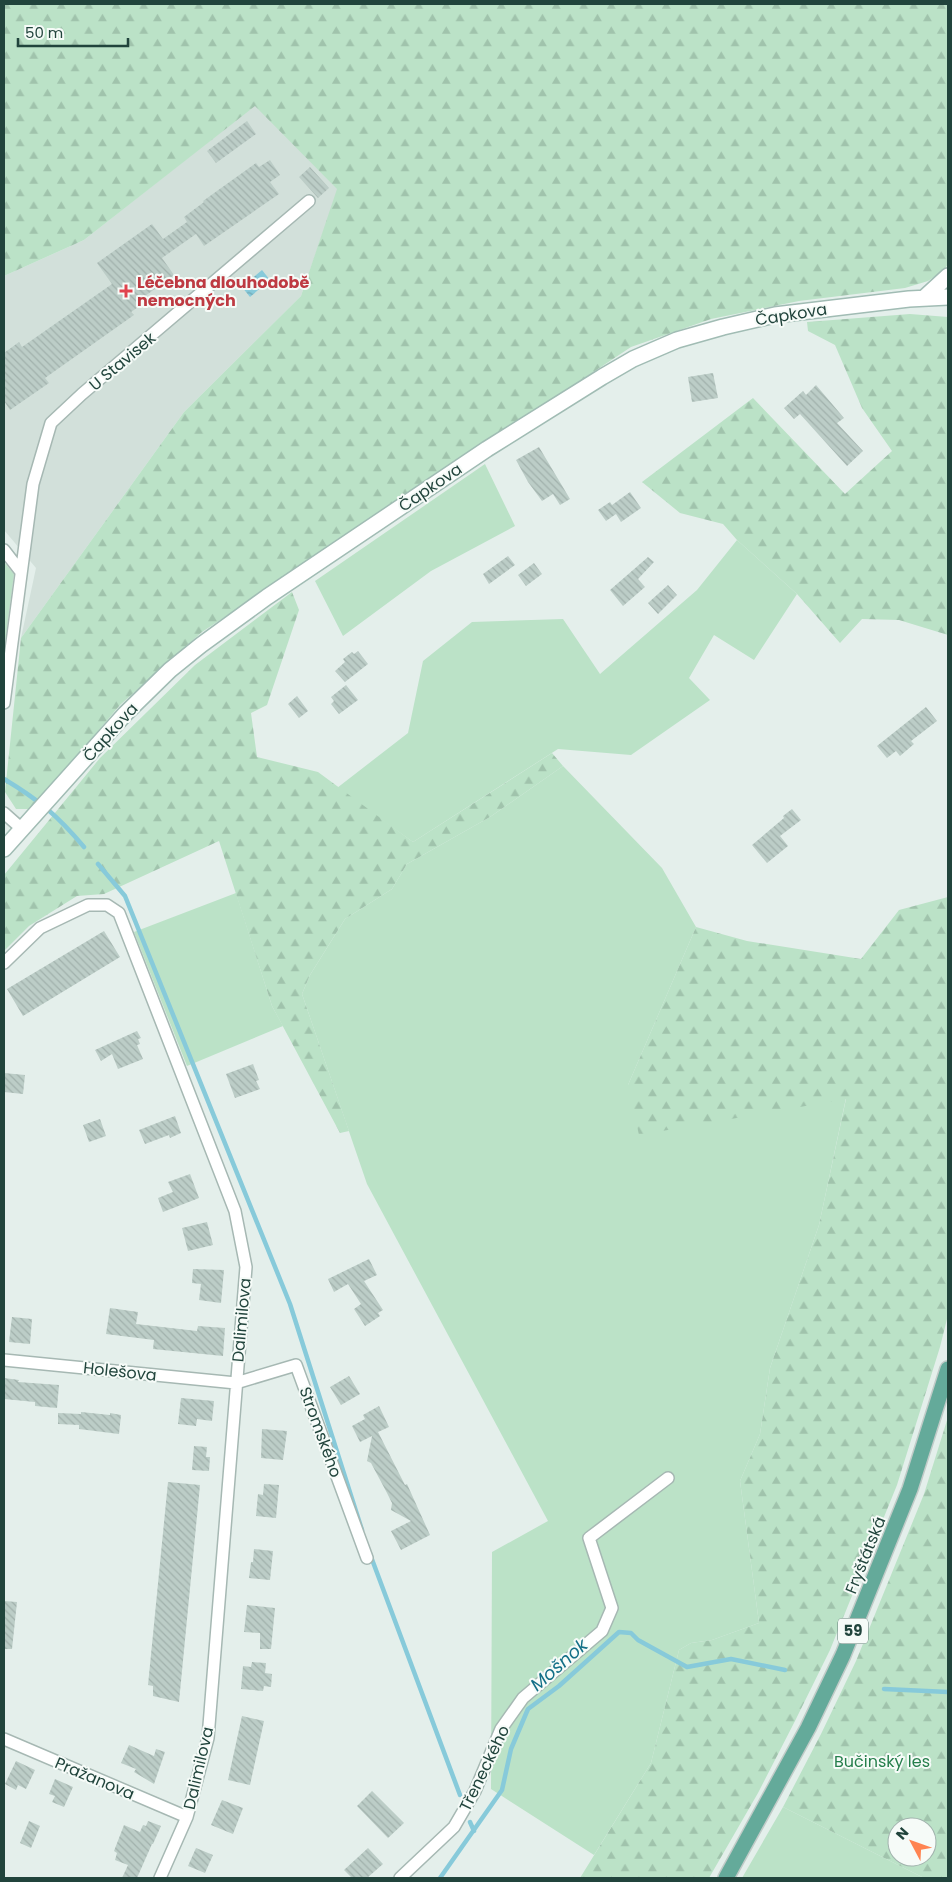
<svg xmlns="http://www.w3.org/2000/svg" width="952" height="1882" font-family="Poppins,sans-serif">
<style>
.built{fill:#d2e0da}
.green{fill:#bbe2c7}
.forest{fill:url(#forest-firs);fill-rule:evenodd}
.water{fill:url(#water-ripples)}
.lines{fill:none;stroke-linecap:round;stroke-linejoin:round}
.stream{stroke:#87cada;stroke-width:4.5}
.building{fill:url(#building-back-hatch)}
.street-casing{stroke:#a6b8b3;stroke-width:14}
.secondary-casing{stroke:#a1bcb4;stroke-width:18}
.primary-casing{stroke:#c1cbc8;stroke-width:18}
.street{stroke:#fff;stroke-width:11}
.secondary{stroke:#fff;stroke-width:15}
.primary{stroke:#64aa9a;stroke-width:15}
.health-dot{fill:#e0444e;stroke:#f6fbf8;stroke-width:2}
.labels{text-anchor:middle;stroke-width:4;stroke-linejoin:round;paint-order:stroke}
.shield{fill:#f6fbf8;stroke:#617b74;stroke-width:1}
.shield-label{font-size:15px;font-weight:bold;fill:#21443c}
.health-label{font-size:16px;font-weight:bold;fill:#be3a42;stroke:#f6fbf8;text-anchor:start}
.street-label{font-size:16px;fill:#21443c;stroke:#f6fbf8}
.park-label{font-size:16px;fill:#267f4c;stroke:#f6fbf8}
.water-label{font-size:18px;font-style:italic;fill:#136f87;stroke:#f6fbf8}
</style>
<defs>
<pattern id="forest-firs" width="22" height="20" patternUnits="userSpaceOnUse" patternTransform="scale(1.25)"><rect width="22" height="20" fill="#bbe2c7"/><path d="M5 1l3.5 6h-7zM16 11l3.5 6h-7z" fill="#a0c3ac"/></pattern>
<pattern id="water-ripples" width="26" height="14" patternUnits="userSpaceOnUse" patternTransform="scale(1.25)"><rect width="26" height="14" fill="#87cada"/><path d="M2 4q2-2 4 0t4 0M15 11q2-2 4 0t4 0" fill="none" stroke="#6ea6b2"/></pattern>
<pattern id="building-back-hatch" width="6" height="6" patternUnits="userSpaceOnUse" patternTransform="scale(1.25)"><rect width="6" height="6" fill="#bccdc7"/><path d="M-1 5l2 2M0 0l6 6M5-1l2 2" fill="none" stroke="#a1b1ac"/></pattern>
</defs>
<rect width="100%" height="100%" fill="#e4efeb"/>
<path class="built" d="M255,105L338,189L301,296L184,412L21,638L36,568L4,530V276L84,240Z"/>
<path class="green" d="M485,464L515,526L431,571L343,636L315,581Z
M737,540L797,594L754,660L714,635L689,678L710,700L631,755L558,749L413,842L337,788L408,733L423,661L472,622L563,619L600,674L697,590Z
M4,562L14,574L4,651Z
M563,766L662,868L696,927L628,1085L846,1098L819,1225L770,1368L760,1434L740,1481L759,1623L712,1640L691,1643L679,1650L651,1763L594,1855L491,1789L492,1552L548,1521L367,1184L302,994L310,975L345,919L392,889L407,864L490,817Z
M236,893L272,1006L283,1026L187,1066L134,932Z
M783,1807L924,1878H742Z"/>
<path class="forest" d="M4,4H948V264L944,270L928,281L905,288L799,301L711,319L631,347L202,632L120,705L32,809H16L5,792L21,638L184,412L301,296L337,189L255,106L84,240L4,276Z
M910,314L948,317V635L899,620L862,619L840,643L797,594L737,540L723,524L680,513L642,482L753,398L845,494L892,451L862,408L835,345L808,331L807,322Z
M292,592L299,610L267,705L251,713L257,757L318,772L413,842L552,753L563,766L490,817L407,864L392,889L345,919L310,975L302,994L349,1131L340,1133L272,1006L219,841L104,894L77,896L29,926L4,951V875L100,758L195,665Z
M948,897V1315L940,1347L897,1485L830,1650L795,1721L758,1793L709,1878H580L651,1763L679,1650L691,1643L712,1640L759,1623L740,1481L760,1434L770,1368L819,1225L846,1099L639,1135L628,1085L696,927L747,941L861,959L899,910Z
M948,1417V1878H924L783,1807L821,1734L856,1661L924,1494ZM897,1827H927V1857H897Z"/>
<path class="water" d="M262,270L270,280L250,297L242,287Z"/>
<g class="lines">
<path class="stream" d="M4,779C39,800 58,816 84,847
M98,864L125,896L290,1304L362,1530
M370,1554L460,1795
M884,1689L948,1692
M470,1822L474,1831
M440,1878L502,1790L511,1749L528,1709L559,1686L619,1632L631,1633L638,1640L687,1667L731,1659L785,1670"/>
</g>
<path class="building" d="M247,121L256,134L216,163L207,151Z
M270,160L280,175L270,182L279,194L204,246L196,234L162,258L174,275L141,299L144,303L131,312L134,315L45,378L49,383L10,410L4,401V353L19,342L22,347L112,284L97,263L152,224L163,239L187,222L184,217L204,202L203,201L256,163L259,167Z
M310,167L329,188L318,198L299,177Z
M713,373L718,398L692,402L688,377Z
M816,385L844,418L837,423L863,451L847,466L800,414L794,419L784,408L803,391L806,395Z
M539,447L570,499L560,505L553,494L542,501L528,482L516,460Z
M630,492L641,508L621,522L616,514L606,521L598,510L610,502L612,505Z
M508,556L515,565L489,584L483,574Z
M648,557L654,562L638,579L645,587L623,606L610,590Z
M534,563L542,574L526,586L518,575Z
M668,585L677,595L658,614L648,603Z
M358,651L368,664L345,682L335,671L345,662L343,659L352,652L354,654Z
M346,685L358,700L339,714L331,704L334,701L331,697Z
M297,696L308,711L299,718L288,704Z
M926,707L937,721L911,741L914,744L900,756L896,751L887,758L877,746Z
M792,809L801,820L780,836L788,846L767,863L752,845L784,818L783,816Z
M104,931L120,957L23,1016L7,989Z
M137,1031L141,1038L138,1039L140,1044L137,1045L143,1059L118,1069L112,1054L101,1061L95,1050Z
M253,1064L259,1080L256,1081L260,1089L235,1098L226,1074Z
M4,1073L25,1075L23,1094L4,1092Z
M175,1116L181,1133L170,1138L169,1135L145,1144L139,1130Z
M100,1119L106,1136L89,1142L83,1125Z
M190,1174L199,1198L163,1212L158,1198L173,1192L168,1182Z
M207,1222L213,1245L188,1251L182,1228Z
M369,1259L377,1275L364,1281L383,1310L378,1313L380,1316L365,1326L354,1309L361,1304L348,1284L334,1292L328,1279Z
M193,1269L224,1270L221,1303L199,1300L201,1284L192,1283Z
M110,1308L138,1312L136,1324L197,1331L198,1326L225,1328L223,1356L153,1349L154,1340L106,1334Z
M12,1317L32,1319L30,1344L9,1342Z
M349,1376L360,1394L341,1405L330,1387Z
M4,1378L19,1380L18,1382L59,1385L57,1408L35,1406V1402L4,1399Z
M181,1398L214,1401L212,1421L197,1419L196,1426L178,1424Z
M379,1406L389,1427L378,1432L405,1485L407,1484L430,1535L401,1550L391,1531L411,1521L391,1510L392,1503L387,1493L371,1463L367,1461L372,1436L360,1442L352,1426L365,1419L363,1415Z
M81,1412L110,1415V1413L121,1415L119,1434L79,1429V1425L58,1424V1413L81,1414Z
M262,1429L287,1431L283,1460L261,1458Z
M194,1446L207,1447L206,1457H210L209,1471L192,1470Z
M168,1482L200,1485L179,1702L153,1696V1686L148,1685Z
M264,1484L279,1485L276,1518L256,1516L258,1494L263,1495Z
M254,1549L273,1551L270,1580L249,1578L251,1562H253Z
M4,1601L17,1602L12,1649H4Z
M247,1605L275,1608L271,1649H260V1633L244,1632Z
M252,1662L266,1663L265,1673L272,1674L271,1687L264,1686L263,1691L241,1689L243,1666L251,1667Z
M242,1716L264,1721L250,1785L228,1780Z
M129,1745L154,1756L156,1749L165,1752L154,1784L134,1772L136,1769L121,1763Z
M16,1761L35,1770L26,1789L18,1785L16,1790L5,1784Z
M55,1779L73,1787L64,1807L52,1802L55,1796L49,1794Z
M372,1791L404,1823L388,1838L357,1806Z
M222,1800L243,1808L233,1834L211,1825Z
M29,1821L40,1826L31,1848L20,1843Z
M148,1821L161,1826L153,1844H152L137,1878H122L128,1865L115,1860L117,1853L114,1851L124,1825L140,1832L143,1825L146,1826Z
M196,1848L213,1855L205,1873L188,1866Z
M368,1848L383,1864L367,1878H352L344,1870Z"/>
<g class="lines">
<defs>
<path id="street" d="M4,550L21,572
M4,703L33,484L51,423L82,394L309,201
M4,813L22,829
M4,963L40,928L88,905H107L119,913L235,1211L246,1267L208,1738L187,1817L160,1878
M4,1360L236,1383L296,1365L367,1558
M4,1739L187,1817
M400,1878L454,1827L475,1791L501,1729L523,1698L602,1631L612,1608L589,1538L668,1478"/>
<path id="secondary" d="M924,298L948,276
M4,849L125,714L170,670L201,645L267,597L487,449L602,377L633,359L677,340L723,327L775,315L909,299L948,297"/>
<path id="primary" d="M726,1878L808,1728L843,1655L910,1489L948,1369"/>
</defs>
<use href="#street" class="street-casing"/>
<use href="#secondary" class="secondary-casing"/>
<use href="#primary" class="primary-casing"/>
<use href="#street" class="street"/>
<use href="#secondary" class="secondary"/>
<use href="#primary" class="primary"/>
</g>
<path class="health-dot" d="M123.5 283.5h5v5h5v5h-5v5h-5v-5h-5v-5h5z"/>
<g class="labels">
<rect class="shield" x="838" y="1618.5" width="30" height="25" rx="4"/>
<g class="shield-label">
<text x="853" y="1636">59</text>
</g>
<g class="health-label">
<text x="137" y="288">Léčebna dlouhodobě<tspan x="137" dy="18">nemocných</tspan></text>
</g>
<g class="street-label">
<text transform="translate(791 314) rotate(-9)" y="6">Čapkova</text>
<text transform="translate(122 361) rotate(-40)" y="6">U Stavisek</text>
<text transform="translate(430 487) rotate(-34)" y="6">Čapkova</text>
<text transform="translate(110 732) rotate(-48)" y="6">Čapkova</text>
<text transform="translate(241 1320) rotate(-85)" y="6">Dalimilova</text>
<text transform="translate(120 1371) rotate(6)" y="6">Holešova</text>
<text transform="translate(321 1432) rotate(70)" y="6">Stromského</text>
<text transform="translate(865 1555) rotate(-68)" y="6">Fryštátská</text>
<text transform="translate(198 1768) rotate(-77)" y="6">Dalimilova</text>
<text transform="translate(484 1768) rotate(-64)" y="6">Třeneckého</text>
<text transform="translate(95 1778) rotate(23)" y="6">Pražanova</text>
</g>
<g class="park-label">
<text x="882" y="1767">Bučinský les</text>
</g>
<g class="water-label">
<text transform="translate(559 1665) rotate(-41)" y="6">Mošnok</text>
</g>
</g>
<rect width="952" height="1882" fill="none" stroke="#21443c" stroke-width="10"/>
<g transform="translate(912 1842) rotate(311)"><circle r="24" fill="#f6fbf8" stroke="#a1b2ad"/>
<path d="M0-4L9 19L0 12L-9 19Z" fill="#ff8452"/>
<text y="-8" font-size="14" font-weight="bold" text-anchor="middle" fill="#21443c">N</text>
</g>
<path d="M18 38v8h110v-8" fill="none" stroke="#21443c" stroke-width="2.5"/>
<text x="25" y="38" font-size="15" fill="#21443c" stroke="#f6fbf8" stroke-width="4" paint-order="stroke">50 m</text>
</svg>
